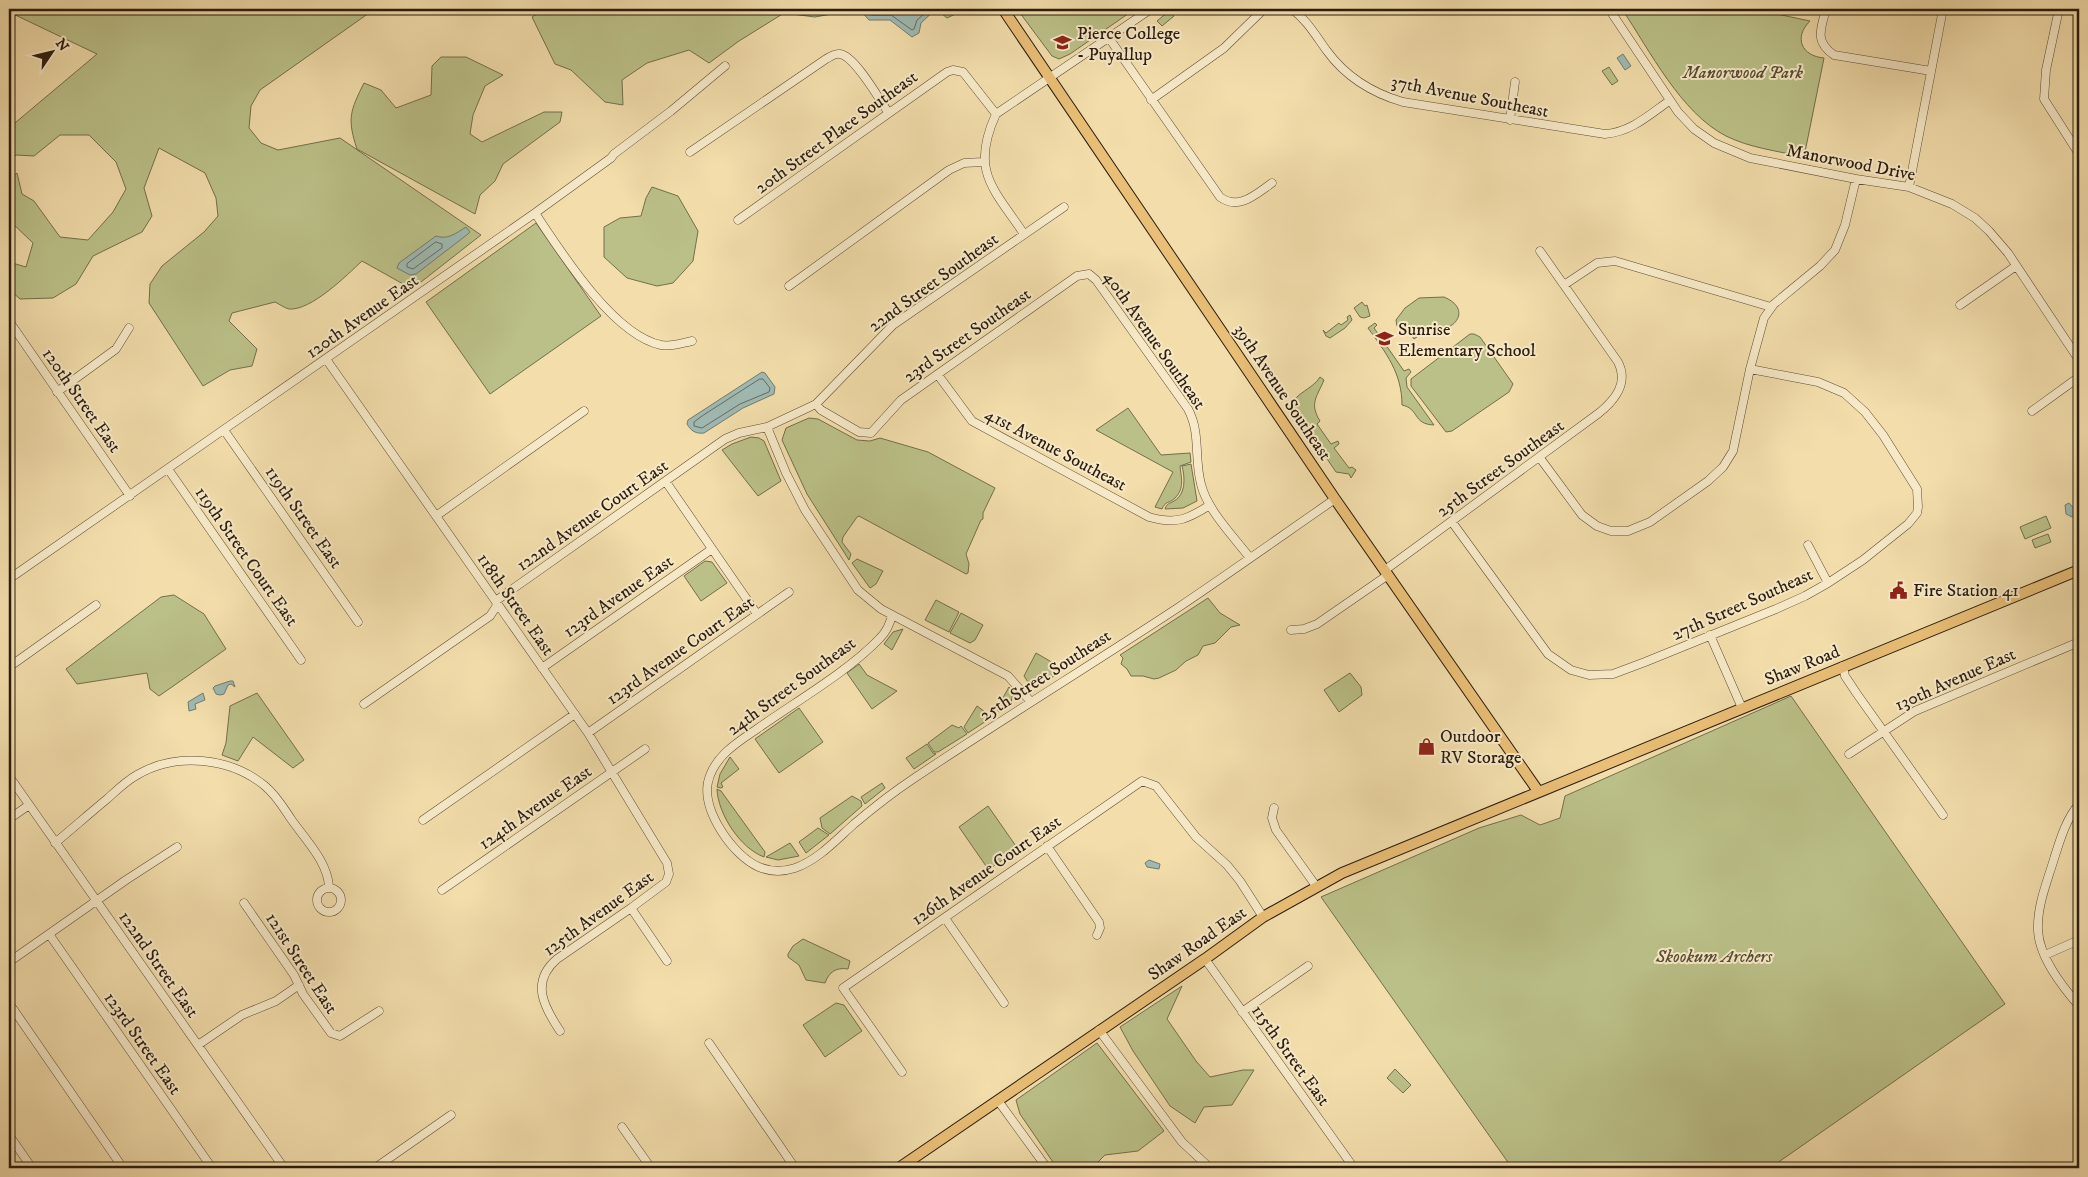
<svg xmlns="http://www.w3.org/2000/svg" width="2088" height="1177" font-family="'IM FELL DW Pica',serif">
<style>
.green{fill:#bbc088;stroke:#736e4c}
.water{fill:#9fbab3;stroke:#717b71}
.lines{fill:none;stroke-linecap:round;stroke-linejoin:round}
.shore{stroke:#656b61;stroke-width:1}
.minor-casing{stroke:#5d4c36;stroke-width:9}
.major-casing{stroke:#2b1c0f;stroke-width:12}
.minor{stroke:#f7e9c8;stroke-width:8}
.major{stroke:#e9be76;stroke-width:10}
.labels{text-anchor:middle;stroke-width:4;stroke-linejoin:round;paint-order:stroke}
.poi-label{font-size:18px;fill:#2b1c0f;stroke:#f7e9c8;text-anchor:start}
.park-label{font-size:18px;font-style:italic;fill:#564d33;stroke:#f7e9c8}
.street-label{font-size:18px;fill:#2b1c0f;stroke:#f7e9c8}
</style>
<rect width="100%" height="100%" fill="#f2ddab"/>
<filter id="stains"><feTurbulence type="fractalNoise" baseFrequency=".004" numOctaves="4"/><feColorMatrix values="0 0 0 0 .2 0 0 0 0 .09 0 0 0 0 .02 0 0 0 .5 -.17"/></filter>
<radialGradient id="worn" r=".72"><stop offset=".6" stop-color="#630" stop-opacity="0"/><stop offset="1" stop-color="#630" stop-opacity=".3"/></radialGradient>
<path class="green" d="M9,9H371L369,13L260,90L251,106L249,128L261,143L278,150L340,138L481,235L412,289L362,261C347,275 311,311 289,309C285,308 279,304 275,302L232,313L229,321L257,349L252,366L230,370L203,386L149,303L150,284L162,266L204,232L218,216L216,198L205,173L159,148L144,188L152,216L142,232L93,256L76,284L53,298L20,299L9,289V262L26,267L33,243L9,220V180L17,173L22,194L34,201L60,237L88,240L113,212L126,189L116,162L89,135H60L34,156L16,155L9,161V128L97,54L9,12Z
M545,9H859L815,17L784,13L739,41L709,63L689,50L647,63L622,80L623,105L605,102L571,70L555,64L532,17Z
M936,9H966L947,18Z
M1017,9H1135L1070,54L1059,59L1052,56Z
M1622,9H1776L1777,14L1810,21C1793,38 1802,56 1824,58L1804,157C1778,151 1750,148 1726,136C1681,113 1650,51 1622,9Z
M1169,11L1174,16L1162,26L1157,21Z
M441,57H466L503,75L485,86L473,115L470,134L482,142L544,112H562L560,122L503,164L495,181L480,195L475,214L357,149C347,119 350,111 364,83L381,90L396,108L431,95L432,66Z
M1609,67L1618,81L1612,85L1602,71Z
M652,187L678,196L698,231L693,261L673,283L657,286L627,278L604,257V227L620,218L641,216L646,198Z
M536,223L601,316L490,394L426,302Z
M1444,297C1475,310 1451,336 1431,327L1414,339L1408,330L1397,326L1396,320L1405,308L1419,298Z
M1362,302L1365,306L1367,305L1370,316L1364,318L1360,317L1354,308Z
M1350,315L1352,320L1345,328L1330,338L1326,336L1323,330L1326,333L1339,323L1341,325L1348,320L1347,317Z
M1375,323L1377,325L1374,328L1404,371L1409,369L1411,372L1406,378L1407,387L1434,425C1412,424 1420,409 1402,405C1402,373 1386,353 1368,328Z
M1470,334H1474L1480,337L1513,384L1509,392L1452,431L1446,432L1411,386V379Z
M1320,377L1324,380C1317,397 1309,403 1320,421L1317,424L1331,444L1338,441L1339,444L1334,448L1349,468L1352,467L1356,470L1351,478L1349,474L1336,472L1291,406C1295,393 1313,389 1320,377Z
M1128,408L1161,455L1190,453L1191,462L1180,466C1181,477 1185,488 1175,498C1170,503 1165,501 1162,509L1155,507L1173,472L1096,430Z
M809,418L818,419L857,440L870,441L880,438L928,452L995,488L983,513V519L981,520L966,554L969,564L968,573L966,574L859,516L857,517L843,537L842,542L851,554L849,560L807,494L782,440L786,428Z
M751,437L759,438L764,441L781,481L758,496L722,450L732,444Z
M1191,464L1197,501L1183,508L1165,509C1167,503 1169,504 1174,501C1186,494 1185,478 1182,466Z
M2046,516L2051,528L2025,539L2020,527Z
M2048,534L2051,542L2035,548L2032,540Z
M857,559L883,571L876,584L870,588L852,563Z
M705,561L712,562L727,583L701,601L684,576Z
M174,595L204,614L226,649L159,696L150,689L147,673L77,684L66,669L161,597Z
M1208,598L1220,613L1240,625L1231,627L1215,643L1203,646L1198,655L1186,661L1176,670L1159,678L1154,679L1143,676H1131L1127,669L1121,664L1123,658L1120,655Z
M936,600L959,612L949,632L925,620Z
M961,613L983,625L975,640L970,643L950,633Z
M903,629L892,650L884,644L893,632Z
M1036,653L1055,664L1059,673L1041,684L1028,682L1024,676Z
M859,664L867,675L897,691L872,709L847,673Z
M1350,673L1361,687L1362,695L1339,712L1324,690Z
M1009,687L1013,692L1011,703L999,712L995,707L998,703H1000Z
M257,693L304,760L293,768L253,737L238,761L222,755L226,743L230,706Z
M1791,696L2005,1004L1770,1168H1512L1321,897L1479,828L1521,815L1540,825L1560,818L1565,796Z
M977,706L992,717L968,733L964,727Z
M799,708L823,742L779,773L755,739Z
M952,725L959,728L961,726L967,734L938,752H934L928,743Z
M927,744L933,753L936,754L914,769L906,758Z
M730,757L739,769L721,783L723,787L721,788L717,787L720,774Z
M882,783L885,788L865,804L861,797Z
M717,789L721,791L765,852L764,857C740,848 718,814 717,789Z
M852,796L861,801L862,806L830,834L822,828L820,818Z
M988,806L1018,849L991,868L989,864L986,866L959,827Z
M818,828L829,835L806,853L799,842Z
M790,843L799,856L778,860L766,857Z
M803,939L850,961L848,969C836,967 829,972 825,983L806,980L799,965L788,957V954L793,946Z
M1182,986L1167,1019L1196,1061L1210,1077L1243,1070H1254L1232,1105L1204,1107L1195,1123L1170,1106L1133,1051L1120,1027Z
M836,1003L844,1005L862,1031L825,1057L803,1025Z
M1097,1043L1164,1131L1138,1151L1105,1155L1092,1168H1057L1020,1114L1016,1100Z
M1395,1069L1411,1085L1403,1093L1387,1078Z"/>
<path class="water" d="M859,9H936L921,23L919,33L912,37L890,20H869Z
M1623,54L1631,66L1625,70L1617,58Z
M466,227L470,232L468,234L416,274L410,275L397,268L399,263L436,236C447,240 455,234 466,227Z
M762,372L765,373L775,387L774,394L743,408L704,433C696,434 691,431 687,424L688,420Z
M2069,503L2079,514L2072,517L2066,514L2065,505Z
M230,681H233L235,687L231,684L228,685L224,694L220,695L216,694L213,688L215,686Z
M203,693L205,700L195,704L196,709L189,711L188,702Z
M1149,860L1160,864L1159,869L1147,867L1145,863Z"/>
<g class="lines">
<path class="shore" d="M865,9L871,15H891L912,30L914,29L917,20L930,9
M436,242L442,244V248L413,269L407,267V264Z
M760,379H763L770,388L769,392L740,404L702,428L694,426V422L702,416Z"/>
<defs>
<path id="minor" d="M379,9H380
M1292,9C1307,20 1316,36 1327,51C1346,77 1372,93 1403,102L1605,134C1631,132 1649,115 1669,101
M1609,9L1678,112L1694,129L1714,143L1750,158L1856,179L1909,187L1952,204L1975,218L1989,231L2008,253L2079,360
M1826,9C1821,29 1814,41 1834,55L1931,71
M2059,9L2046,70L2044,99L2079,154
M1109,38L1220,197C1239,211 1256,194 1272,183
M1151,100L1224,48L1264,9
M1510,120L1515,82
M690,152L826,59C830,57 835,53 840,54C855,56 879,99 888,112
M1909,187L1943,9
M535,213C561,252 613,335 661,345C672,347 682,343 692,341
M738,220L947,72L953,70L963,72L996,114
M1024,234C993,188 970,171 996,114L1151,9
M1564,285L1597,263L1615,261L1771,307
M789,286L949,170L964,163L983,162
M1960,305L2016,266
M9,321L130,496
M326,359L588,733L667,863L669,874L666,882L631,908L557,959C530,982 544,1007 560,1031
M938,375L972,421L1149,517C1176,525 1188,519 1210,505
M57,392L116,349L129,328
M816,404L821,410L859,432L871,433L901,400L1077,276L1089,274L1096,280L1188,409C1201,433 1194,459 1201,484C1207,510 1234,537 1250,558
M2032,411L2079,377
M767,427L786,473L805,510L858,590L881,609L1008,676L1031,702
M224,430L358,622
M1540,458L1582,515L1597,526L1611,531H1628L1650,522L1708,481L1723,467L1733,451L1750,369L1764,318L1774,304L1820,266L1835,250L1845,225L1856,179
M168,469L301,660
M666,482L757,614
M436,516L584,411
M1452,522L1548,654L1571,670L1589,675L1613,674L1645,662L1776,609L1805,596L1828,583L1863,560L1908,524L1917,513L1918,507L1917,489L1883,435L1865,412L1844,393L1818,382L1750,369
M1808,545L1828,583
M1385,570L1599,413C1615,400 1629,383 1618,362L1540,251
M9,579L535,213L611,158L614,154L671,111L725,66
M892,615C890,624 887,631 880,638C849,671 795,702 757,729C738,742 714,756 708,782C702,811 733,856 759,867C771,872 783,872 795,868C818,860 836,840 854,824C873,808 892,793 913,779C1001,720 1091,665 1179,607C1231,572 1283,535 1335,499
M1291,630L1304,629L1317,624L1388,575
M1710,635L1742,708
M1843,666L1845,676L1857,694L1943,815
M9,667L96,605
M542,668L712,549
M364,704L490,616L496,607L497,600L725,439L739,433L767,427L816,404L893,325L1064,207
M588,733L789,592
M1849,754L1915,711L2079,642
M9,776L284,1168
M2079,804C2066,819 2060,840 2054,859C2047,882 2037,906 2038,930C2039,957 2062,986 2079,1006
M1274,808L1272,818L1276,830L1316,886
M9,819L29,805
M423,820L575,714
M55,843C73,828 90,813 107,799C117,790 126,781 137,775C176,752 230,757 265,786C276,795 283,807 291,819C305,839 328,862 329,887
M1047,846L1099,922L1100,928L1097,935
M317 900a12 12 0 1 1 24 0a12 12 0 1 1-24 0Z
M442,890L645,749
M244,903L294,975L303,994L331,1033L340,1036L379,1011
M631,908L667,961
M945,918L1004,1003
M49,934L212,1168
M2045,955L2079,940
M1205,959L1354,1168
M9,962L126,880L177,847
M9,1003L123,1168
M1242,1012L1308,966
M1099,1030L1182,1142L1210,1168
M709,1043L795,1168
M198,1045L242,1015L276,1001L299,985
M902,1072L843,988L1142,781L1156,786L1196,837L1227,865L1240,881L1263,917
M999,1102L1047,1168
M622,1127L651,1168
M9,1135L32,1168
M375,1168L451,1115"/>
<path id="major" d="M1003,9L1335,499L1538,791
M899,1168L1205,959L1263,917L1342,873L2079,570"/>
</defs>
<use href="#minor" class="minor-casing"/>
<use href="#major" class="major-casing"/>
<use href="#minor" class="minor"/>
<use href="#major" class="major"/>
</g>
<defs>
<symbol id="university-bare" viewBox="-9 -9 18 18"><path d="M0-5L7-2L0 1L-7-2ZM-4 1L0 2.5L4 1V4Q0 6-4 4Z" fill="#8f2418" stroke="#f7e9c8" stroke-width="2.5" paint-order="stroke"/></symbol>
<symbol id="school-bare" viewBox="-9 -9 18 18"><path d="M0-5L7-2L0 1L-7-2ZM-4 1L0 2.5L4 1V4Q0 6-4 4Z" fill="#8f2418" stroke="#f7e9c8" stroke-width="2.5" paint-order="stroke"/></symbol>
<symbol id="civic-bare" viewBox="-9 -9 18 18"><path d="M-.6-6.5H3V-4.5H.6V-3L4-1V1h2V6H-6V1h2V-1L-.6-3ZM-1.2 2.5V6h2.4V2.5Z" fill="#8f2418" stroke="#f7e9c8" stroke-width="2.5" paint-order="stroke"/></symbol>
<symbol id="shop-bare" viewBox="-9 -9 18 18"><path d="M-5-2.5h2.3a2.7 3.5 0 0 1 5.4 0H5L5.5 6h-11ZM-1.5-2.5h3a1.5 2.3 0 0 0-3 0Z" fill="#8f2418" stroke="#f7e9c8" stroke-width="2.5" paint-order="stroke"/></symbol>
</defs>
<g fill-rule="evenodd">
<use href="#university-bare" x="1050" y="30" width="25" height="25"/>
<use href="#school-bare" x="1372" y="326" width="25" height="25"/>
<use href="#civic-bare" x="1886" y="578" width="25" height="25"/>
<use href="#shop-bare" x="1414" y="734" width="25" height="25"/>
</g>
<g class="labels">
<g class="poi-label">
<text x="1077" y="39">Pierce College<tspan x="1077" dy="21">- Puyallup</tspan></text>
<text x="1398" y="335">Sunrise<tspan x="1398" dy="21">Elementary School</tspan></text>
<text x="1913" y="596">Fire Station 41</text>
<text x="1440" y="742">Outdoor<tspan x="1440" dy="21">RV Storage</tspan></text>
</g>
<g class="park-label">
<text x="1743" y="78">Manorwood Park</text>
<text x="1714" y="962">Skookum Archers</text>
</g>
<g class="street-label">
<text transform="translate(1470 96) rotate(11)" y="6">37th Avenue Southeast</text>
<text transform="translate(836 132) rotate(-36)" y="6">20th Street Place Southeast</text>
<text transform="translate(1851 162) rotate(11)" y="6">Manorwood Drive</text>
<text transform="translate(933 282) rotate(-36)" y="6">22nd Street Southeast</text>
<text transform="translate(362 316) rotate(-35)" y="6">120th Avenue East</text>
<text transform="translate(967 335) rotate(-35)" y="6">23rd Street Southeast</text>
<text transform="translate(1155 340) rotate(55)" y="6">40th Avenue Southeast</text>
<text transform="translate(1283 392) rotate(56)" y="6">39th Avenue Southeast</text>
<text transform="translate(82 400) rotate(55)" y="6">120th Street East</text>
<text transform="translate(1056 449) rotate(28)" y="6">41st Avenue Southeast</text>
<text transform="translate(1500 468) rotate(-36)" y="6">25th Street Southeast</text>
<text transform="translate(592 515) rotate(-35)" y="6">122nd Avenue Court East</text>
<text transform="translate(304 517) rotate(55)" y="6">119th Street East</text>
<text transform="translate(247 556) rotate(55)" y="6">119th Street Court East</text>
<text transform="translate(618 596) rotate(-35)" y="6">123rd Avenue East</text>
<text transform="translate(516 604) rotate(55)" y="6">118th Street East</text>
<text transform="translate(1742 604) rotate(-24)" y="6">27th Street Southeast</text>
<text transform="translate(680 650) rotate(-35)" y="6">123rd Avenue Court East</text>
<text transform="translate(1802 665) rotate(-22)" y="6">Shaw Road</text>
<text transform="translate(1045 675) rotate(-33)" y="6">25th Street Southeast</text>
<text transform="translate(1955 679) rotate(-24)" y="6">130th Avenue East</text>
<text transform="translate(791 686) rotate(-36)" y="6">24th Street Southeast</text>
<text transform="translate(535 807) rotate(-35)" y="6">124th Avenue East</text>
<text transform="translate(986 870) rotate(-35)" y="6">126th Avenue Court East</text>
<text transform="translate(598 913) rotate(-36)" y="6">125th Avenue East</text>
<text transform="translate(1197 943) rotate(-35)" y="6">Shaw Road East</text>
<text transform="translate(302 963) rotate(57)" y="6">121st Street East</text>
<text transform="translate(159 964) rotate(55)" y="6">122nd Street East</text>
<text transform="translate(143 1043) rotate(55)" y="6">123rd Street East</text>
<text transform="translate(1291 1055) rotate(54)" y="6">115th Street East</text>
</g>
</g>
<rect width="2088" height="1177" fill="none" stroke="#f2ddab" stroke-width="30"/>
<rect x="10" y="10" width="2068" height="1157" fill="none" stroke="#2b1c0f" stroke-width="2.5"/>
<rect x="15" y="15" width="2058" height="1147" fill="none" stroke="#2b1c0f"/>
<g transform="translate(52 52) rotate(55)" stroke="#f7e9c8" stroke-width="4" paint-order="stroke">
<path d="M0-4L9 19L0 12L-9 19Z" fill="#2b1c0f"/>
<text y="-8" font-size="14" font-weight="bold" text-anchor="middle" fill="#2b1c0f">N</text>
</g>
<rect width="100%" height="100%" filter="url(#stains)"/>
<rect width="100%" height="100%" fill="url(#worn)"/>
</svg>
